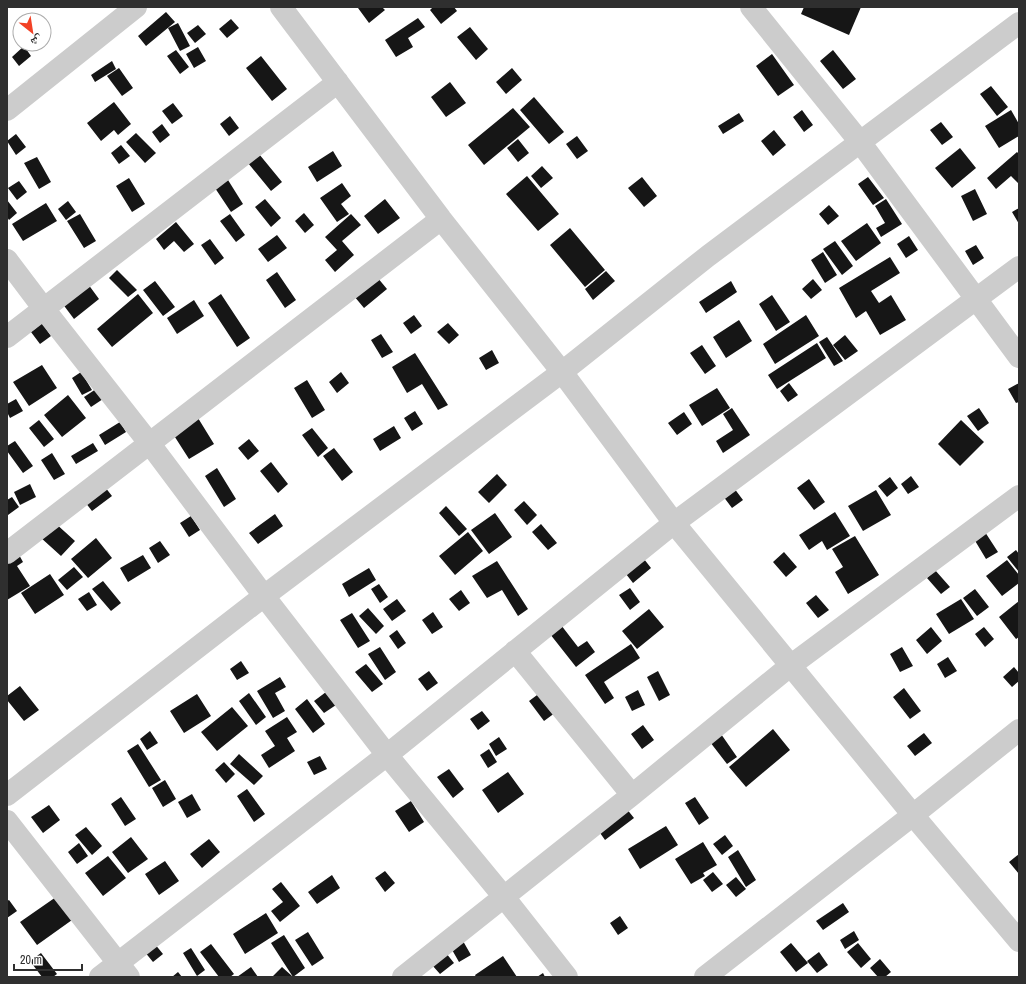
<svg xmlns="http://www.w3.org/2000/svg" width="1026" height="984" font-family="'Archivo Narrow','Noto Naskh Arabic',sans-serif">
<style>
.building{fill:#161616}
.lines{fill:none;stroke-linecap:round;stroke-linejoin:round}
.minor{stroke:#ccc;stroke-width:22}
</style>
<rect width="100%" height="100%" fill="#fff"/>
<path class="building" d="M360,7H382L385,10L369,23L358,8Z
M433,7H454L457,11L441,24L430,10Z
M804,7H861L849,35L801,14Z
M166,12L175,22L146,46L138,36Z
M418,18L425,27L408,38L413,47L396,57L385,40Z
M231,19L239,28L227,38L219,29Z
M178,23L190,46L180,51L168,28Z
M198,25L206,34L195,43L187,33Z
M470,27L488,49L476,60L457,37Z
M24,46L31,56L19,66L12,57Z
M198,47L206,61L194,68L186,54Z
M176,50L189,67L180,74L167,56Z
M833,50L856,79L843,89L820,61Z
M772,54L794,85L778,96L756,66Z
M261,56L287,89L272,101L246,68Z
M112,61L116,69L95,82L91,75Z
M119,68L133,88L122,96L107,76Z
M512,68L522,80L506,94L496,82Z
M450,82L466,103L446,117L431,97Z
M991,86L1008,107L997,116L980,94Z
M534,97L564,132L549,144L520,110Z
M114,102L131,124L118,135L114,130L101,141L87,123Z
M173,103L183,116L172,124L162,111Z
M513,108L530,127L484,165L468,145Z
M802,110L813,125L804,132L793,117Z
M1011,110L1019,124V136L999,148L985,126Z
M739,113L744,121L723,134L718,126Z
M230,116L239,128L229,136L220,124Z
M941,122L953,137L942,145L930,130Z
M162,124L170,135L160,143L152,132Z
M774,130L786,145L773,156L761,141Z
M136,133L156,153L145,163L126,142Z
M16,134L26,147L16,155L7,141Z
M577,136L588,151L577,159L566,144Z
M518,139L529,153L518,162L507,148Z
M121,145L130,156L119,164L111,153Z
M960,148L976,168L952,188L935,168Z
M333,151L342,166L317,182L308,167Z
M1017,152L1019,154V184L1011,176L996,189L987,178Z
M259,154L282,182L271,191L248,163Z
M37,157L51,182L39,189L24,163Z
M542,166L553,178L541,188L531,176Z
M527,176L559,214L538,231L506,194Z
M642,177L657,196L644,207L628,188Z
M868,177L884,198L873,205L858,184Z
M129,178L145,204L132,212L116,186Z
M228,180L243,204L231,212L215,188Z
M19,181L27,192L17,200L8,188Z
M342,183L351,196L341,204L349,214L337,222L320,198Z
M975,189L987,214L973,221L961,196Z
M265,199L281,218L271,227L255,207Z
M385,199L400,218L378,234L364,216Z
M886,199L902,224L881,237L876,228L885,223L875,206Z
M7,200L17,213L9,220L7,217Z
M68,201L76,212L66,220L58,209Z
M46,203L57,221L23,241L12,224Z
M829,205L839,216L828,225L819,214Z
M1019,208V224L1012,212Z
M304,213L314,225L305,233L295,221Z
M80,214L96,241L84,248L67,221Z
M230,214L245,235L236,242L220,221Z
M351,214L361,225L342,241L354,255L335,272L325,260L337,250L325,237Z
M176,222L194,244L184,252L174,241L164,250L156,239Z
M867,223L881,243L856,261L841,241Z
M570,228L605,270L585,287L550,245Z
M277,235L287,248L268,262L258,249Z
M909,236L918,250L906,258L897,244Z
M210,239L224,258L215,265L201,245Z
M835,241L853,266L842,275L823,249Z
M976,245L984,258L973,265L965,251Z
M823,252L837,275L825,283L811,260Z
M890,257L900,273L871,291L879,303L891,295L906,320L880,335L866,311L856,318L839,288Z
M117,270L137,290L128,297L109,278Z
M606,271L615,281L593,300L585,289Z
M277,272L296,300L285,308L266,280Z
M377,277L387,289L364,308L354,296Z
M813,279L822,290L811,299L802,289Z
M155,281L175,307L163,316L143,290Z
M731,281L737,292L706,313L699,302Z
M88,284L99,299L74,319L62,303Z
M138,294L153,313L112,347L97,329Z
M221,294L250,338L237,347L208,303Z
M772,295L790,322L776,331L759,304Z
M194,300L204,316L177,334L167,318Z
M414,315L422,326L411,334L403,323Z
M806,315L819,336L775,364L763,344Z
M739,320L752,341L726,358L713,337Z
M42,323L51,336L40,344L31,332Z
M448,323L459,335L449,344L437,332Z
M381,334L393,352L382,358L371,340Z
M845,335L858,351L845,360L833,345Z
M827,337L843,361L834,366L819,342Z
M817,343L826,358L777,389L768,375Z
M702,345L716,366L705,374L690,353Z
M492,350L499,363L486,370L479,358Z
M415,353L448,405L438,410L422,384L407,393L392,367Z
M42,365L57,388L29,406L13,382Z
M81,372L92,390L82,395L72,378Z
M341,372L349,383L337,393L329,382Z
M307,380L325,410L312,418L294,388Z
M789,383L798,395L788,402L780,391Z
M1019,383V402L1016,403L1008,389Z
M717,388L730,408L702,426L689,405Z
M96,389L103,399L91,407L84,397Z
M68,395L86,418L62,437L44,415Z
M16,399L23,411L10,418L7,412V404Z
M732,408L750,435L723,453L716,441L733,430L723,414Z
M979,408L989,423L978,431L967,416Z
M415,411L423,424L412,431L404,418Z
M684,412L692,424L677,435L668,423Z
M198,418L214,444L189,459L173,434Z
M39,420L54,439L44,447L29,428Z
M961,420L984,442L960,466L938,444Z
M120,422L126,432L105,445L99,435Z
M394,426L401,438L380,451L373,439Z
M312,428L328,448L318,457L302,435Z
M249,439L259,451L248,460L238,448Z
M15,441L33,466L23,473L7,451V446Z
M93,443L98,451L76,464L71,456Z
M334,448L353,472L342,481L323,456Z
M52,453L65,474L54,480L41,460Z
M271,462L288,484L278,493L260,471Z
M217,468L236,499L224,507L205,476Z
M497,474L507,485L489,503L478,492Z
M911,476L919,487L908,494L901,484Z
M890,477L898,488L887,497L878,486Z
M809,479L825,502L814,510L797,488Z
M30,484L36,497L20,505L14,492Z
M105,487L112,496L92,511L85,502Z
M734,488L743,500L732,508L723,496Z
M876,490L891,515L863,531L848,506Z
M12,497L19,507L8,515L7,500Z
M524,501L537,515L527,525L514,510Z
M446,506L467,529L459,536L439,513Z
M835,512L850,536L827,550L822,541L809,550L799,535Z
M495,513L512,537L489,554L471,530Z
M275,514L283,526L258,544L249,533Z
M191,516L200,530L189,537L180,523Z
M54,522L75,541L61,556L40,537Z
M541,524L557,543L548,550L532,532Z
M468,532L483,551L455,575L439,556Z
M985,532L998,552L986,559L974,539Z
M855,536L879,575L848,594L835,572L843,567L832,549Z
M96,538L112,558L88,578L71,559Z
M160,541L170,555L158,563L149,548Z
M1016,550L1019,554V572L1007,557Z
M784,552L797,567L786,577L773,562Z
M18,553L23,562L17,566L30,586L7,600V560Z
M143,555L151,568L128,582L120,568Z
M644,559L651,568L633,583L626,574Z
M1007,560L1019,575V583L1002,596L986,576Z
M497,561L528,609L518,616L502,590L487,598L472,576Z
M74,567L83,577L67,590L58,580Z
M369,568L376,580L349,597L342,584Z
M935,570L950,587L941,594L927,578Z
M50,574L64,595L35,614L21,593Z
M103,581L121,603L111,611L92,589Z
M379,584L388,597L380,603L371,589Z
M630,588L640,602L630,610L619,595Z
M975,589L989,607L977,616L963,598Z
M461,590L470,603L459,611L449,599Z
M89,592L97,605L87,611L78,599Z
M816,595L829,610L818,618L806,603Z
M397,599L406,611L392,621L383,609Z
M961,599L974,619L949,634L936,614Z
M1019,601V637L1016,639L999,617Z
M368,608L384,626L376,634L359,616Z
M649,609L664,627L637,649L622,631Z
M433,612L443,627L432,634L422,620Z
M352,613L370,641L358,648L340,620Z
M561,625L578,647L587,641L595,652L576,667L550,634Z
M931,627L942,641L927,654L916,640Z
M984,627L994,639L985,647L975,634Z
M397,630L406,643L398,649L389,636Z
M631,644L640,658L604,682L614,698L605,704L585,675Z
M380,647L396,672L385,680L368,654Z
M902,647L913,666L900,672L890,654Z
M948,657L957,671L945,678L937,664Z
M241,661L249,673L237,680L230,669Z
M366,664L383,684L372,692L355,672Z
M1014,667L1019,673V681L1012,687L1003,677Z
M429,671L438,683L427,691L418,679Z
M658,671L670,695L659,701L647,677Z
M280,677L286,687L275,693L285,711L273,718L257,691Z
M552,684L567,704L544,721L529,701Z
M20,686L39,710L24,721L7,700V696Z
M904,688L921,711L910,719L893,697Z
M638,690L645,705L632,711L625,697Z
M326,692L336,705L324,713L314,701Z
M249,693L266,717L256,725L239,701Z
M197,694L211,716L184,733L170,711Z
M307,699L325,724L313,733L295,709Z
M232,707L248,726L217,751L201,732Z
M482,711L490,721L478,730L470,719Z
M287,717L297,732L287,738L295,751L269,768L261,755L275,746L265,731Z
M643,725L654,740L642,749L631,734Z
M773,729L790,750L746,787L729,767Z
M150,731L158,743L147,750L140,739Z
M924,733L932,743L915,756L907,746Z
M721,734L737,757L727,764L710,742Z
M499,737L507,749L496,756L489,744Z
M138,744L161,780L149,787L127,751Z
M489,749L497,762L488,768L480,755Z
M239,754L263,776L254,785L230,764Z
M320,756L327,769L314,775L307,762Z
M224,762L235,774L226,783L215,770Z
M449,769L464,789L453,798L437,777Z
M508,772L524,794L498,813L482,790Z
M165,780L176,799L163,807L152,788Z
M247,789L265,814L254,822L237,796Z
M192,794L201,810L187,818L178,802Z
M121,797L136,819L125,826L111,804Z
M695,797L709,818L699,825L685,803Z
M411,801L424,822L409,832L395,811Z
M49,805L60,820L43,833L31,817Z
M626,808L634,818L605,840L598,830Z
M666,826L678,845L640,869L628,849Z
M86,827L102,846L92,855L75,835Z
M725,835L733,846L722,855L713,844Z
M131,837L148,859L128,873L112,852Z
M209,839L220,852L202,868L190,854Z
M703,842L717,865L703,873L705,876L691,884L675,859Z
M79,843L88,856L77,864L68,852Z
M738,850L756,880L746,887L728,857Z
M1019,854V874L1009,862Z
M108,856L126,878L103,896L85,873Z
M165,861L179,881L159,895L145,874Z
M385,871L395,883L385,892L375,878Z
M713,872L723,884L712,892L703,880Z
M332,875L340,888L317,904L308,892Z
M736,877L746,889L736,897L726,885Z
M281,882L300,906L280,922L271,911L283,902L272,889Z
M56,897L72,920L37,945L20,922Z
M9,900L17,911L7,918V901Z
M843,903L849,912L823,930L816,921Z
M266,913L278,933L245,954L233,934Z
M620,916L628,928L618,935L610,923Z
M854,931L859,940L845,949L840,940Z
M308,932L324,958L312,966L295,940Z
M284,935L305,968L293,977L271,943Z
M463,941L471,955L459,962L451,948Z
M154,943L163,954L153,962L144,951Z
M791,943L808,963L796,972L780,952Z
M858,943L871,959L861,968L847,952Z
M211,944L234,974L230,977H219L200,952Z
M191,948L205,970L197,976L183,953Z
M819,952L828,965L817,973L807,961Z
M41,953L57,974L53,977H42L30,961Z
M446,953L454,963L440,974L432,965Z
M503,956L517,977H476L475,975Z
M880,959L891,972L885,977H878L870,968Z
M251,967L258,977H237Z
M282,967L292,976L272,977Z
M178,972L182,977H172Z
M543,973L545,977H537Z"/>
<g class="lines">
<path class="minor" d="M281,7L441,219L562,372L674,523L913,815L1019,941
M751,7L860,142L1019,357
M7,110L136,7
M7,260L44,309L150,444L264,596L387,755L504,897L567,977
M7,337L338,82
M7,553L441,219
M515,651L632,795
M7,795L264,596L562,372L708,256L1019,23
M7,821L129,977
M100,977L387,755L674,523L1019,267
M403,977L632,795L790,666L1019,496
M705,977L913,815L1019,730"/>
</g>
<rect width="1026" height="984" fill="none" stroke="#2f2f2f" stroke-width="16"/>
<g transform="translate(32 32) rotate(150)"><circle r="19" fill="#ffffff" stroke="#acacac"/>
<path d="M0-3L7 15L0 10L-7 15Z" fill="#f24125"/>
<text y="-6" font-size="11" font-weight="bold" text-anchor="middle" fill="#2f2f2f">ش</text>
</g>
<path d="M14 964v6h68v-6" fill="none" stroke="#2f2f2f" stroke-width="2"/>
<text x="20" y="964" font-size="12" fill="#2f2f2f" stroke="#ffffff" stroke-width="3" paint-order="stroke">20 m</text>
</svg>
